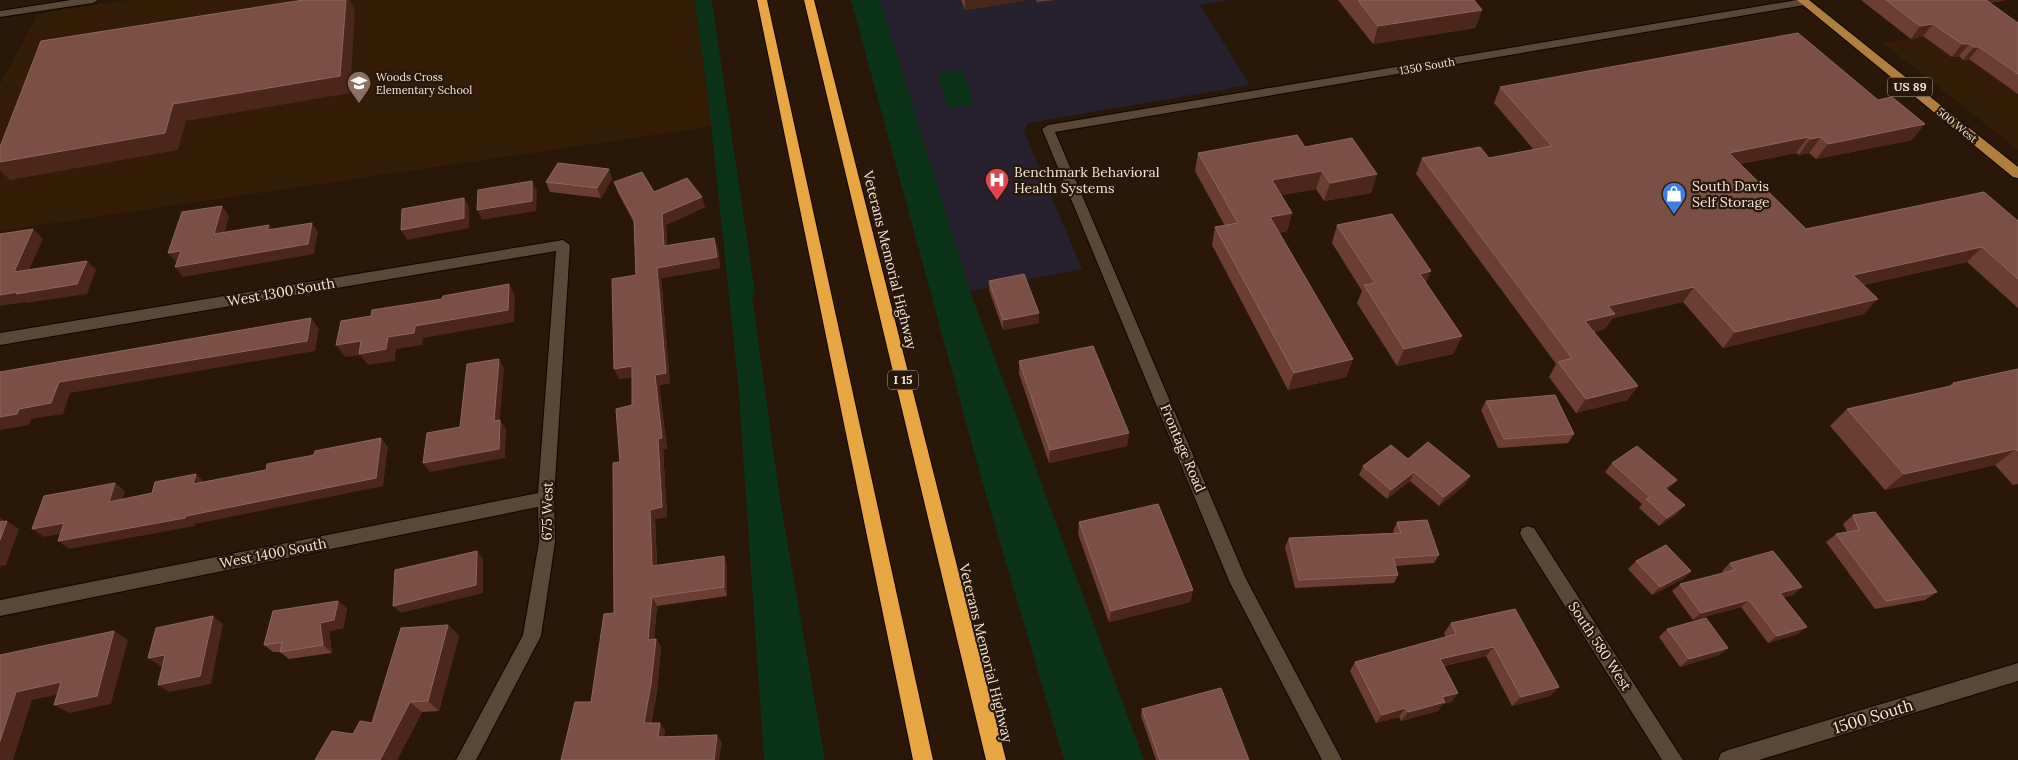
<svg xmlns="http://www.w3.org/2000/svg" width="2018" height="760" font-family="Lora,serif">
<style>
.built{fill:#331d07}
.medical{fill:#26202f}
.green{fill:#0b3317}
.lines{fill:none;stroke-linecap:round;stroke-linejoin:round}
.minor-casing{stroke:#100400;stroke-width:2}
.major-casing{stroke:#100400;stroke-width:2}
.highway-casing{stroke:#100400;stroke-width:2}
.minor{fill:#5a4736;fill-rule:evenodd}
.major{fill:#af803d;fill-rule:evenodd}
.highway{fill:#e7a642;fill-rule:evenodd}
.wall{fill:#6a3e31}
.shaded-wall{fill:#4a2719}
.building{fill:#795043;stroke:#8c675b}
.labels{text-anchor:middle;stroke-width:4.5;stroke-linejoin:round;paint-order:stroke}
.far-street-label{font-size:11px;fill:#f1e5db;stroke:#291808}
.far-poi-label{font-size:11px;fill:#f1e5db;stroke:#291808;text-anchor:start}
.shield{fill:#291808;stroke:#b5a89c;stroke-width:1}
.shield-label{font-size:12px;font-weight:bold;fill:#f1e5db}
.poi-label{font-size:14px;fill:#f1e5db;stroke:#291808;text-anchor:start}
.street-label{font-size:14px;fill:#f1e5db;stroke:#291808}
.near-street-label{font-size:16px;fill:#f1e5db;stroke:#291808}
</style>
<rect width="100%" height="100%" fill="#291808"/>
<path class="built" d="M128,0H703L722,125L0,231V84L38,14Z
M2018,20V150L1883,43Z"/>
<path class="medical" d="M880,0H1229L1200,5L1250,85L1028,123L1024,131L1082,269L970,291Z"/>
<path class="green" d="M695,0H712V2L755,293L752,296L780,499L825,760H764L738,381L709,106Z
M851,0H880L970,291L1144,760H1064L982,481Z
M963,70L974,104L948,108L938,74Z"/>
<g class="lines">
<defs>
<path id="minor" d="M71,0H98L93,3L0,17V11Z
M1797,0H1809L1810,2L1805,5L1055,132L1246,579L1342,760H1322L1230,583L1042,129L1048,125Z
M563,240L570,245L554,498L555,542L541,636L476,760H456L523,635L539,542L538,507L0,616V600L538,493L556,251L0,345V333Z
M1528,526L1534,528L1683,760H1662L1522,538L1520,533L1522,528Z
M2018,663V681L1759,760H1718L1721,753L1728,750Z"/>
<path id="major" d="M1797,0H1809L2018,167V178L2013,177Z"/>
<path id="highway" d="M757,0H767L933,760H913Z
M804,0H814L1006,760H986Z"/>
</defs>
<use href="#minor" class="minor-casing"/>
<use href="#major" class="major-casing"/>
<use href="#highway" class="highway-casing"/>
<use href="#minor" class="minor"/>
<use href="#major" class="major"/>
<use href="#highway" class="highway"/>
</g>
<path class="wall" d="M961,0H1027L965,10Z
M1036,0H1055L1037,2Z
M1338,0H1474L1482,10L1475,28L1373,44Z
M1861,0H2006L1990,3L2018,23V94L1969,59L1963,60L1959,56L1952,57L1923,36L1911,39Z
M1500,87L1912,140L1816,159L1809,153L1799,155L1796,153L1740,164L1806,229L2018,221V308L1967,262L1863,285L1864,314L1723,348L1683,302L1613,318L1605,329L1594,332L1638,386L1627,400L1576,413L1549,377L1556,364L1416,174L1422,158H1489L1534,150L1494,103Z
M1198,153L1377,174L1371,193L1324,201L1316,189L1281,195L1292,213L1287,231L1279,233L1353,359L1346,377L1288,390L1212,245L1215,227L1225,226L1195,171Z
M609,169L612,179L601,198L550,192L546,182Z
M614,182L654,192L705,207L666,225L667,246L714,238L718,248L720,268L661,278L670,383L659,385L667,448L663,449L667,517L655,519L657,565H727V596L657,606L654,639H656L661,647L657,692L651,723L665,730L664,737L722,743L561,760L591,702L614,613L620,462L632,405V377L619,379L636,275L634,223L618,193Z
M1337,225L1426,283L1462,336L1453,354L1397,366L1357,303L1362,291L1332,243Z
M989,281L1039,323L1003,330L989,290Z
M1019,361L1129,433L1127,446L1049,463L1019,374Z
M2018,369V484L2013,485L1995,465L1885,490L1830,426L1847,409L1948,387L1953,383Z
M1486,401L1574,434L1568,443L1498,448L1481,410Z
M1408,459L1470,476L1465,485L1439,506L1410,481L1387,499L1359,475L1363,466Z
M1612,463L1677,480L1667,490L1677,514L1659,526L1639,508L1642,504L1605,472Z
M1853,515L1937,592L1925,600L1875,609L1826,542L1836,534L1847,532L1843,524Z
M1079,522L1193,590L1190,602L1109,622L1078,534Z
M1397,522L1439,555L1434,563L1396,566L1398,575L1394,583L1295,588L1285,547L1289,538L1394,533L1393,531Z
M1636,561L1691,571L1683,579L1652,595L1628,569Z
M1730,563L1802,587L1793,595L1784,597L1798,634L1768,643L1741,607L1693,620L1672,591L1680,584L1724,573L1722,571Z
M338,601L347,609L343,628L329,631L332,653L289,659L280,652H273L264,645Z
M1515,609L1559,687L1550,696L1512,706L1486,656L1444,666L1458,693L1451,702L1443,704L1438,711L1401,721L1399,717L1376,723L1350,671L1355,662L1446,637L1444,633L1451,623Z
M448,625L459,636L439,711L422,712L397,760L353,734L372,723Z
M1667,629L1728,648L1719,655L1680,667L1659,637Z
M1142,709L1249,760H1156L1141,716Z"/>
<path class="shaded-wall" d="M346,0H350L355,11L350,93L186,121L178,150L10,180L0,170V162L173,104Z
M965,0H1027L965,10Z
M1974,0H2006L1969,7Z
M1482,10L1475,28L1373,44L1378,26Z
M1933,24L1923,36L1911,39L1920,26Z
M1962,44H1969L1959,56L1952,57Z
M1974,47H1979L1969,59L1963,60Z
M1925,124L1912,140L1816,159L1828,144Z
M1808,137L1796,153L1718,168L1729,153Z
M1821,137L1809,153L1799,155L1810,139Z
M609,169L612,179L601,198L597,188Z
M1322,171L1316,189L1267,198L1272,180Z
M1377,174L1371,193L1324,201L1330,183Z
M532,181L537,191L536,211L482,220L477,210Z
M702,197L705,207L666,225L667,257L664,246L662,214Z
M464,198L469,207V228L407,240L401,230Z
M222,206L229,216L222,243L214,234Z
M1292,213L1287,231L1265,235L1270,217Z
M312,223L318,232L314,254L183,277L175,267Z
M269,225L276,234L267,230Z
M33,229L43,239L24,281L14,272Z
M714,238L718,248L720,268L661,278L670,383L659,385L667,448L663,449L667,517L655,519L657,575L652,566L650,510L657,268Z
M1982,247L1967,262L1840,290L1853,275Z
M181,251L177,263L168,253Z
M87,261L96,270L87,294L26,303L25,302L0,306V295Z
M1431,271L1423,289L1420,274Z
M509,284L515,296L514,322L423,338L422,345L396,349L395,361L368,365L360,355L345,357L336,345L388,337Z
M1694,287L1683,302L1613,318L1605,329L1576,336L1585,321L1608,306Z
M1878,299L1864,314L1723,348L1735,332Z
M1039,313V323L1003,330V320Z
M311,318L319,329L315,351L70,393L63,414L31,419L29,425L0,430V417L19,409L59,382Z
M1462,336L1453,354L1397,366L1404,349Z
M499,359L504,368L499,430L494,421Z
M1353,359L1346,377L1288,390L1294,373Z
M632,366L636,376L619,379L614,369Z
M1638,386L1627,400L1576,413L1586,399Z
M500,420L506,429L505,458L430,472L423,463Z
M1129,433L1127,446L1049,463L1050,450Z
M381,438L388,447L383,486L195,524V526L69,549L58,541L186,516Z
M2016,449L1995,465L1885,490L1904,474Z
M1414,472L1410,481L1387,499L1391,490Z
M196,474L205,483L193,484Z
M1470,476L1465,485L1439,506L1444,497Z
M1677,480L1669,488L1657,497L1665,488Z
M115,483L125,491L119,510L109,502Z
M1685,505L1677,514L1659,526L1667,518Z
M0,518L6,522L0,531Z
M7,521L19,529L6,565L0,566V540Z
M64,523L75,531L44,537L32,529Z
M477,551L483,559V593L401,613L393,606Z
M724,556L727,565V596L724,587Z
M1691,571L1683,579L1652,595L1660,587Z
M1802,587L1793,595L1772,600L1780,593Z
M1193,590L1190,602L1109,622L1111,611Z
M652,597L657,606L653,648L648,640Z
M1749,600L1741,607L1693,620L1701,613Z
M338,601L347,609L343,628L329,631L332,653L323,645L320,623Z
M213,616L223,624L211,684L169,692L158,685Z
M448,625L459,636L439,711L428,701Z
M1807,627L1798,634L1768,643L1777,636Z
M114,631L128,640L111,704L70,713L54,705Z
M656,639L661,647L657,692L649,730L644,723Z
M1494,647L1486,656L1433,668L1440,659Z
M1728,648L1719,655L1680,667L1689,659Z
M165,655L176,662L160,666L148,658Z
M61,682L76,691L32,700L13,760H0V741L16,692Z
M1559,687L1550,696L1512,706L1521,697Z
M1458,693L1451,702L1443,704L1438,711L1401,721L1408,712L1442,697Z
M410,702L422,712L397,760H380Z
M1405,708L1399,717L1376,723L1382,715Z
M660,723L665,730L663,744L658,737Z
M717,735L722,743L719,760H714Z"/>
<path class="building" d="M303,0H346L340,76L173,104L165,133L0,162V147L41,41Z
M1358,0H1474L1482,10L1378,26Z
M1886,0H1986L2018,23V74L1979,47H1974L1969,44H1962L1933,24L1920,26Z
M1798,33L1878,100L1892,97L1925,124L1828,144L1821,137L1810,139L1808,137L1729,153L1806,229L1984,192L2018,221V279L1982,247L1853,275L1878,299L1735,332L1694,287L1608,306L1615,314L1585,321L1638,386L1586,399L1558,362L1572,358L1422,158L1480,147L1489,158L1552,146L1500,87Z
M1297,135L1305,147L1352,138L1377,174L1330,183L1322,171L1272,180L1292,213L1270,217L1353,359L1294,373L1215,227L1238,223L1198,153Z
M558,163L609,169L597,188L546,182Z
M642,172L654,192L687,178L702,197L662,214L664,246L714,238L717,257L657,268L666,373L655,375L662,438L658,439L662,507L650,510L652,566L724,556V587L652,597L648,640L656,639L651,684L644,723H660L658,737L717,735L714,760H561L575,702H591L604,614L614,613L613,463L620,462L616,409L632,405V366L614,369L612,279L636,275L634,219L614,182Z
M532,181V201L477,210L478,190Z
M464,198V218L401,230L402,209Z
M222,206L214,234L269,225L267,230L312,223L308,244L175,267L181,251L168,253L182,212Z
M1392,214L1431,271L1420,274L1462,336L1404,349L1364,285L1375,283L1337,225Z
M33,229L14,272L87,261L77,284L16,294L17,292L0,295V234Z
M1024,274L1039,313L1003,320L989,281Z
M509,284L508,310L415,326L414,333L388,337L386,349L359,354L361,341L336,345L341,321L371,316L372,310L442,299L443,296Z
M311,318L307,341L59,382L51,403L19,409L17,414L0,417V372Z
M1093,346L1129,433L1050,450L1019,361Z
M499,359L494,421L500,420L499,449L423,463L427,433L460,427L467,364Z
M2018,369V451L2016,449L1904,474L1847,409L1955,385L1953,383Z
M1555,395L1574,434L1504,439L1486,401Z
M381,438L376,478L186,516L185,518L58,541L64,523L32,529L44,496L115,483L109,502L152,493L155,482L196,474L193,484L266,470L267,464L314,455L315,451Z
M1428,442L1470,476L1444,497L1414,472L1391,490L1363,466L1391,445L1408,459Z
M1637,446L1677,480L1665,488L1685,505L1667,518L1646,499L1650,497L1612,463Z
M1158,504L1193,590L1111,611L1079,522Z
M1875,512L1937,592L1886,601L1836,534L1859,530L1853,515Z
M1427,520L1439,555L1393,558L1398,575L1299,580L1289,538L1401,533L1397,522Z
M7,521L0,540V522Z
M1666,545L1691,571L1660,587L1636,561Z
M477,551L476,585L393,606L395,570Z
M1773,551L1802,587L1780,593L1807,627L1777,636L1749,600L1701,613L1680,584L1735,570L1730,563Z
M338,601L334,620L320,623L323,645L280,652L282,642L264,645L273,611Z
M1515,609L1559,687L1521,697L1494,647L1440,659L1458,693L1442,697L1445,702L1408,712L1405,708L1382,715L1355,662L1456,634L1451,623Z
M213,616L200,676L158,685L165,655L148,658L156,628Z
M1706,618L1728,648L1689,659L1667,629Z
M448,625L428,701L410,702L380,760H315L332,731L353,734L360,721L372,723L401,628Z
M114,631L97,696L54,705L61,682L16,692L0,741V655Z
M1221,688L1249,760H1160L1142,709Z"/>
<defs>
<symbol id="school-pin" viewBox="-11 -11 22 30"><path d="M0 17L-7.5 6A9.5 9.5 0 1 1 7.5 6Z" fill="#8d6e63" stroke="#291808"/><path d="M0-5L7-2L0 1L-7-2ZM-4 1L0 2.5L4 1V4Q0 6-4 4Z" fill="#fff"/></symbol>
<symbol id="hospital-pin" viewBox="-11 -11 22 30"><path d="M0 17L-7.5 6A9.5 9.5 0 1 1 7.5 6Z" fill="#e0444e" stroke="#291808"/><path d="M-5-5h3v3.5h4V-5h3V5h-3V1.5h-4V5h-3Z" fill="#fff"/></symbol>
<symbol id="shop-pin" viewBox="-11 -11 22 30"><path d="M0 17L-7.5 6A9.5 9.5 0 1 1 7.5 6Z" fill="#3f7fe0" stroke="#291808"/><path d="M-5-2.5h2.3a2.7 3.5 0 0 1 5.4 0H5L5.5 6h-11ZM-1.5-2.5h3a1.5 2.3 0 0 0-3 0Z" fill="#fff"/></symbol>
</defs>
<g fill-rule="evenodd">
<use href="#school-pin" x="345" y="69" width="28" height="38"/>
<use href="#hospital-pin" x="983" y="166" width="28" height="38"/>
<use href="#shop-pin" x="1660" y="180" width="28" height="38"/>
</g>
<g class="labels">
<g class="far-street-label">
<text transform="translate(1427 66) rotate(-10)" y="4">1350 South</text>
<text transform="translate(1957 125) rotate(39)" y="4">500 West</text>
</g>
<g class="far-poi-label">
<text x="376" y="81">Woods Cross<tspan x="376" dy="13">Elementary School</tspan></text>
</g>
<g class="shield">
<rect x="1887.5" y="77.5" width="45" height="19" rx="4"/>
<rect x="888" y="370.5" width="30" height="19" rx="4"/>
</g>
<g class="shield-label">
<text x="1910" y="91">US 89</text>
<text x="903" y="384">I 15</text>
</g>
<g class="poi-label">
<text x="1014" y="177">Benchmark Behavioral<tspan x="1014" dy="16">Health Systems</tspan></text>
<text x="1692" y="191">South Davis<tspan x="1692" dy="16">Self Storage</tspan></text>
</g>
<g class="street-label">
<text transform="translate(890 260) rotate(76)" y="5">Veterans Memorial Highway</text>
<text transform="translate(281 292) rotate(-10)" y="5">West 1300 South</text>
<text transform="translate(1183 448) rotate(67)" y="5">Frontage Road</text>
<text transform="translate(547 511) rotate(-89)" y="5">675 West</text>
<text transform="translate(273 553) rotate(-11)" y="5">West 1400 South</text>
<text transform="translate(1600 646) rotate(57)" y="5">South 580 West</text>
<text transform="translate(986 653) rotate(76)" y="5">Veterans Memorial Highway</text>
</g>
<g class="near-street-label">
<text transform="translate(1873 716) rotate(-17)" y="6">1500 South</text>
</g>
</g>
</svg>
